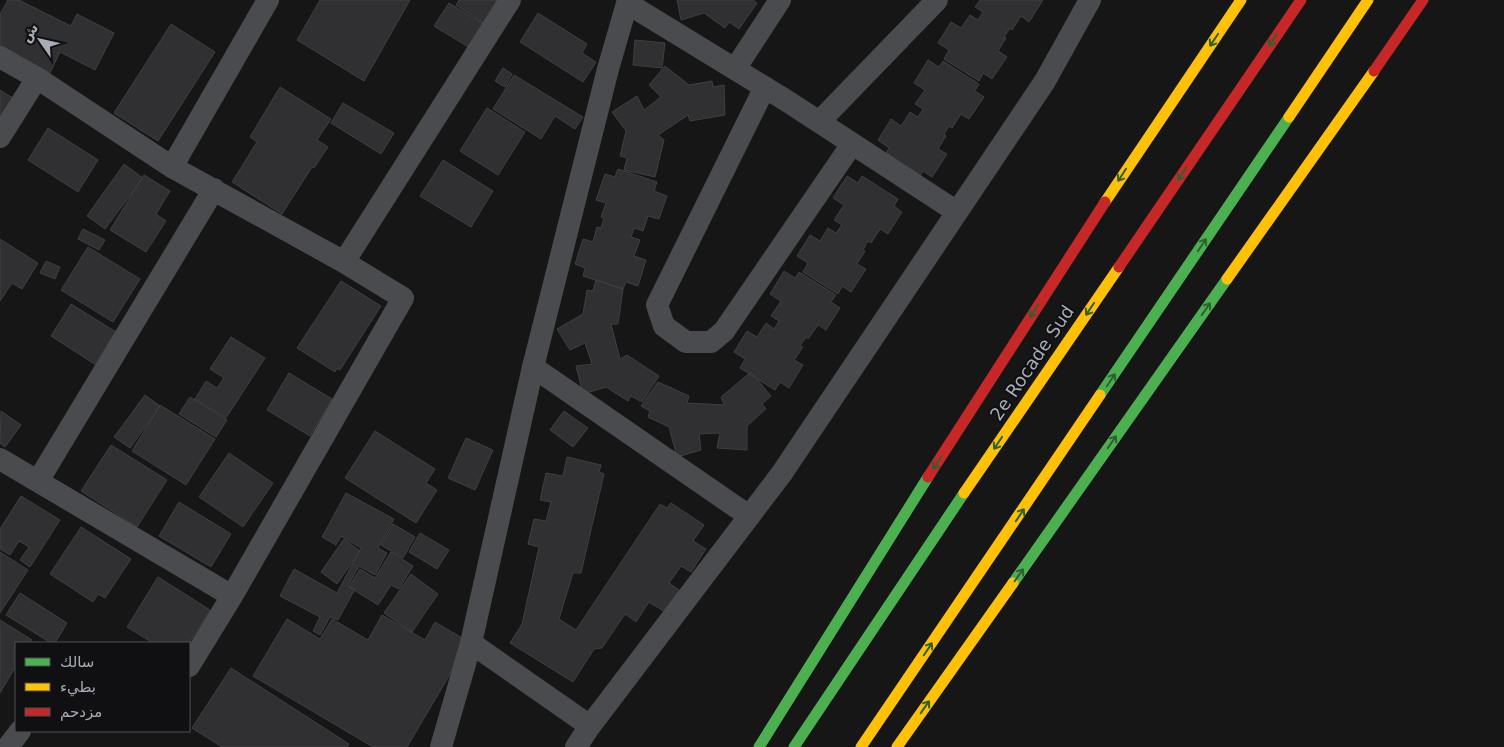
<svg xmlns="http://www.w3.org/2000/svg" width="1504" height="747" font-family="'DejaVu Sans','Noto Naskh Arabic',sans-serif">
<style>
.building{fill:#303032;stroke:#3e3f42}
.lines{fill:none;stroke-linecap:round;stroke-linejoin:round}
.street{stroke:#4a4b4e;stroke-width:22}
.fast{stroke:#4caf50;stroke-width:11}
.slow{stroke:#ffc107;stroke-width:11}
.jam{stroke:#c62828;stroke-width:11}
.oneway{stroke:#2e6031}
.labels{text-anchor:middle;stroke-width:4;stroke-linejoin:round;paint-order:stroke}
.street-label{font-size:18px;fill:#a7acb6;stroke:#101012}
</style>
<rect width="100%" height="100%" fill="#161616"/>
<path class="building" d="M8,0H19L71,26L77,14L114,33L95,70L60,52L50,73L0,48V14Z
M320,0H410L364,81L297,40Z
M459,0H509L491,28L456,5Z
M677,0H753L757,3L739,29L729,22L725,28L704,13L681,20Z
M980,0H1043L1029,22L1021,16L1012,30L1010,28L1004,37L1006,38L998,51L1007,57L992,79L983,73L979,81L944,59L949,50L938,43L951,22L961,28L970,15L978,20L983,12L975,7Z
M449,3L485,25L470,48L434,26Z
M538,13L587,44L582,53L596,62L583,82L520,42Z
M171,24L215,52L158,141L114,113Z
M635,40L665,43L662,68L633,65Z
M928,60L939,67L943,61L979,84L975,91L984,97L969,119L961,114L952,128L949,126L944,134L946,136L938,149L947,154L932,177L923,171L918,179L884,156L889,148L878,140L891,119L901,126L910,112L918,117L923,109L915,104L925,90L914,83Z
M665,66L689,85L712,81L713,87L724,85L725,115L690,121L688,115L658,135L664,140L655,177L624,170L627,158L620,156L626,131L612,112L637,96L644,110L661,97L649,85Z
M503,68L512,74L505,87L495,81Z
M514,75L583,117L575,129L555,116L541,139L493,109Z
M280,87L331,119L317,140L328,147L314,168L312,167L282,214L232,182L257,142L250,137Z
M0,90L13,98L0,120Z
M343,103L394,133L381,154L331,123Z
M487,108L525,132L498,175L460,151Z
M48,128L98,160L78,192L28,160Z
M443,160L493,191L471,227L420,196Z
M124,164L143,178L105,229L87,216Z
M618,169L657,182L654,191L667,196L659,219L648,216L643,231L634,228L631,237L640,240L634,256L646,260L638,286L626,282L623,289L583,276L585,268L575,264L583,239L593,242L597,227L601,228L604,218L601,217L606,203L596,200L605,174L615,177Z
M144,175L170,191L156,214L166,221L146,252L110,230Z
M847,176L858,183L862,176L898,199L894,206L902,212L888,234L880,229L871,243L868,241L863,250L865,251L857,264L866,269L851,292L842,286L838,294L803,272L808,263L797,256L810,235L820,241L828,228L836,233L842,225L834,220L844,205L833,198Z
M83,229L105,240L99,250L78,239Z
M0,239L38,263L22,289L12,283L0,301Z
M88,247L140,279L113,322L61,290Z
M46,261L60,267L55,279L40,273Z
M784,271L795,278L799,272L836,295L831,302L840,308L826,330L818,325L808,339L806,337L800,346L803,347L794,360L803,365L789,388L780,382L775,390L740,368L745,359L734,352L747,331L757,337L766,323L774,329L779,321L771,316L781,301L770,294Z
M596,280L623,289L618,324H611L620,359L627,355L659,376L642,402L631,396L628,401L606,387L583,394L576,366L592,364L585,343L570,350L557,329L583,314L587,290L593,291Z
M341,281L381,306L340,370L337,368L335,372L297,348Z
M71,304L116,332L96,365L51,336Z
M231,337L265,358L226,418L195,399L206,381L217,388L224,378L210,369Z
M751,372L771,396L762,404L766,409L747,426V450L717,448L720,433L699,434L701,450L677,457L669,427L648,417L650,411L641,406L658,382L689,396L687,403L724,405L721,397Z
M289,373L332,399L310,436L267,410Z
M145,395L160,406L130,448L114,437Z
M190,397L227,420L216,437L179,414Z
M160,405L215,439L186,485L132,451Z
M1,411L21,425L5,447L0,443Z
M564,411L588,428L573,447L550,430Z
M375,431L435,469L426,483L437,490L416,523L345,478Z
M466,438L493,450L475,490L448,478Z
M111,445L167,480L137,527L81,491Z
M229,453L273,483L243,527L199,497Z
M567,457L601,465L599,472L604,474L581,573H573L559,619L576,630L660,504L667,508L671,503L704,525L693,541L706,549L691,572L681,566L669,583L679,590L665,612L649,602L636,622L625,614L602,648L594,649L573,682L510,643L522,624L539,547L528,544L534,519L546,521L551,502L540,500L546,473L563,476Z
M346,493L394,519L378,548L387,553L375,575L359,566L348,586L355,589L338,620L330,617L320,635L313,631L320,617L280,596L294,569L337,593L361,548L341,536L336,545L322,537Z
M21,496L60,520L30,567L20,560L29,547L19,541L10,555L0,549V529Z
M179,502L231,534L211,567L159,536Z
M393,524L415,537L403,558L381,545Z
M81,527L131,559L105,598L98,594L93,602L50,574Z
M420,533L449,550L437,569L409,552Z
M344,539L360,551L337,584L321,572Z
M0,552L28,570L0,613Z
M391,552L413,566L399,589L391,585L378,605L349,587L360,569L375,578Z
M411,574L438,594L412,632L384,613Z
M158,577L210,610L189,643H153L127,627Z
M20,593L67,623L55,643H51L6,615Z
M382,615L425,640L435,622L469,642L407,747H373L253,676L287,619L320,639L332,619L368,640Z
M0,620L32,640L30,643H16V666L0,693Z
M231,668L349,744L347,747H222L192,728Z"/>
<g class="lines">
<path class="street" d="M627,3L787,101L957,212
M0,57L37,78L172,167L344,262L510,0
M735,69L780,0
M765,87L657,305L664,326L686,342H711L724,331L852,144
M819,122L937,0
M0,137L37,78
M172,167L268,0
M533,367L749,516
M0,459L232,596
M38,481L214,189
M471,643L590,726
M189,666L232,596L403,298L344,262
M8,747L20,731
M441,747L471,643L533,367L608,69L628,0
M576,747L590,726L782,473L1045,81L1090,0"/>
<path class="fast" d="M1100,395L1289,117
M1013,583L1227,279
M759,747L928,477
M794,747L964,493"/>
<path class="slow" d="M1289,117L1368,0
M1105,202L1241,0
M1227,279L1374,71
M964,493L1119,267
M861,747L1100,395
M897,747L1013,583"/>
<path class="jam" d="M1374,71L1423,0
M1119,267L1301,0
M928,477L1105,202"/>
</g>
<defs><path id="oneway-shaft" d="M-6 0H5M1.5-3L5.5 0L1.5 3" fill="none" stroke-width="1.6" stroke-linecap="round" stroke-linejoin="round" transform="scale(1.25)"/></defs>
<g class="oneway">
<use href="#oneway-shaft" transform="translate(1214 40) rotate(124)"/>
<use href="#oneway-shaft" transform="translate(1273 40) rotate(124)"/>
<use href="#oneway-shaft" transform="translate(1182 174) rotate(124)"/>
<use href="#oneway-shaft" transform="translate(1122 175) rotate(123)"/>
<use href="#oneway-shaft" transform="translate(1202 245) rotate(-56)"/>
<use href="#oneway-shaft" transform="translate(1090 309) rotate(124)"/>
<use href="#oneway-shaft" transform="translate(1206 309) rotate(-55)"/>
<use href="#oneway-shaft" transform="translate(1034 311) rotate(123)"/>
<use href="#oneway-shaft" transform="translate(1111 380) rotate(-56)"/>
<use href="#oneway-shaft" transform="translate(1112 442) rotate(-55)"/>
<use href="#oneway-shaft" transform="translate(998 443) rotate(124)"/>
<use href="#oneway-shaft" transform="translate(937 463) rotate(122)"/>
<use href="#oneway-shaft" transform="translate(1020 515) rotate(-56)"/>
<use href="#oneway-shaft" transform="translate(1019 575) rotate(-55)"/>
<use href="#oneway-shaft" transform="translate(928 649) rotate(-56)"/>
<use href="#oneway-shaft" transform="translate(925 707) rotate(-55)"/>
</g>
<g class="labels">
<g class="street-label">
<text transform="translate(1032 363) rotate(-56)" y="6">2e Rocade Sud</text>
</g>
</g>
<rect x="15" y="642" width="175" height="90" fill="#101012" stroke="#4c4e54"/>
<rect x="25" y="658" width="25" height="8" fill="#4caf50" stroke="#4c4e54"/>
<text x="60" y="667" font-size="15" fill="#a7acb6">سالك</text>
<rect x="25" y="683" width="25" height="8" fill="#ffc107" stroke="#4c4e54"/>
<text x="60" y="692" font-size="15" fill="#a7acb6">بطيء</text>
<rect x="25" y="708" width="25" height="8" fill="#c62828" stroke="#4c4e54"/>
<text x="60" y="717" font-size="15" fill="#a7acb6">مزدحم</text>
<g transform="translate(40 40) rotate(304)" stroke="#101012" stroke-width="4" paint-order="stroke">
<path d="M0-4L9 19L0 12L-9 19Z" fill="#a7acb6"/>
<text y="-8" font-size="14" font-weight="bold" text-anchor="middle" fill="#a7acb6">ش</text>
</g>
</svg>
